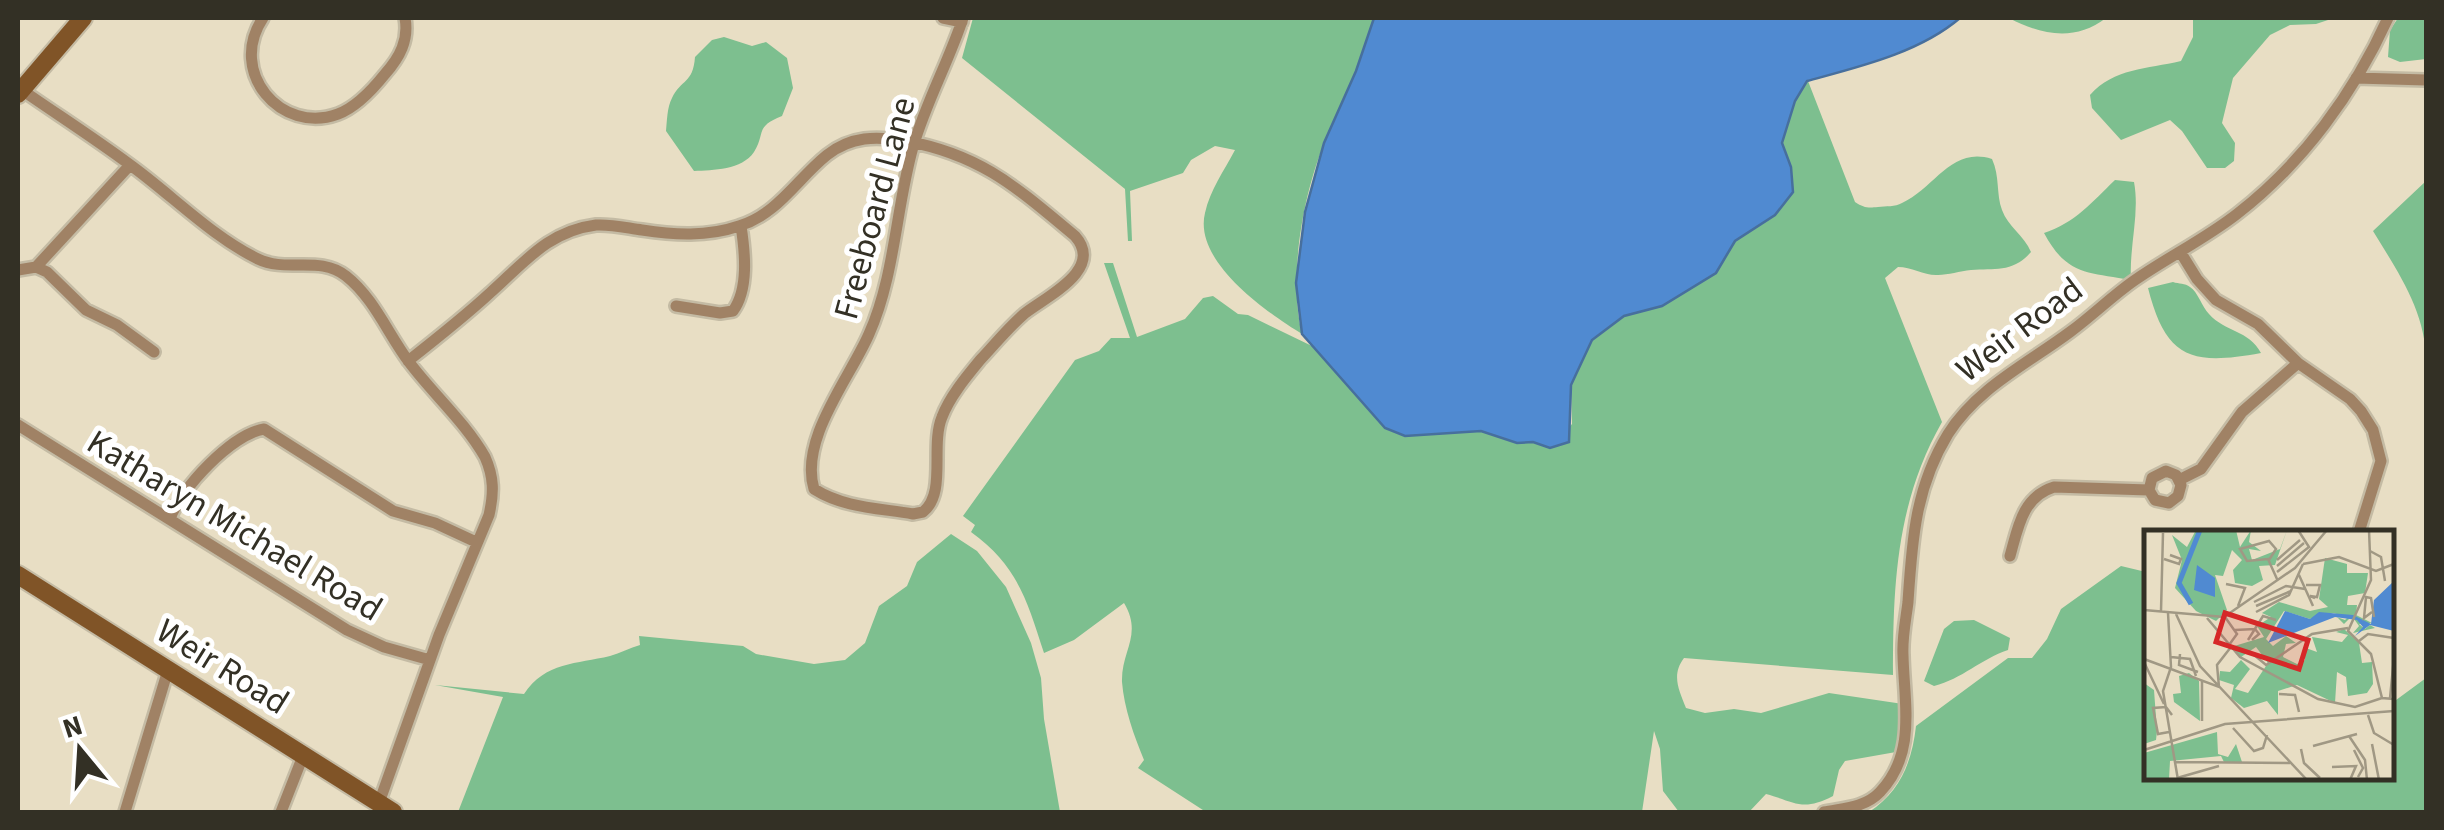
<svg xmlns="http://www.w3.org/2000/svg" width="2444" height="830" font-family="'Source Sans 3',sans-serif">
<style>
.green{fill:#7dbf8f}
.water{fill:#508ad1;stroke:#476f9d;stroke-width:2.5}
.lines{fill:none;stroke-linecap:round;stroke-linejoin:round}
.street-casing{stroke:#c4bba4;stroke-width:16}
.secondary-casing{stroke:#c4bba4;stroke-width:22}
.street{stroke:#a08265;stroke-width:11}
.secondary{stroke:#805427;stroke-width:18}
.labels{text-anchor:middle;stroke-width:10;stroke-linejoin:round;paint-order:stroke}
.street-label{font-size:35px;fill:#333025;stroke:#fff}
.inset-river{fill:none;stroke:#508ad1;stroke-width:5}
.inset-road{fill:none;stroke:#a09884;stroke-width:2.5}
.view{fill:#d62828;fill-opacity:0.15;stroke:#d62828;stroke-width:5}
.inset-edge{fill:none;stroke:#333025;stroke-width:5}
</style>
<rect width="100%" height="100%" fill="#e8dec4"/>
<path class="green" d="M973,18H1374C1366,60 1342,99 1326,139C1303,193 1288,277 1302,334C1268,313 1193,262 1205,213C1210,190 1224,171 1235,150L1215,146L1191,160L1183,173L1130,191L1132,241H1128L1125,189L962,58Z
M2009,18H2106C2075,42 2041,35 2009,18Z
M2193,18H2334L2316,24L2290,25L2270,35L2233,78L2222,123L2235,143L2234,161L2225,168H2207L2182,131L2170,120L2121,140L2092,108L2090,95C2114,68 2147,69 2181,61L2193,37Z
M2398,18H2426V59L2400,62L2388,57L2390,30Z
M724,37L752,46L766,42L787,58L793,88L782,116C754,127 766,133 754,152C742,170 713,170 694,171L666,131C667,122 667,107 672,98C681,79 693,84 695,57L712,40Z
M1808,81L1855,202C1864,208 1868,208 1878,207C1886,206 1895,207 1902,203C1935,188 1951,146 1992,159C2000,176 1996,194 2002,210C2008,227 2024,235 2031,252C2013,273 1995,268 1971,270C1960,271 1948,275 1938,275C1925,276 1912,267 1898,267L1885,278L1942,422C1896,503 1893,585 1893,675L1684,658C1671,675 1679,690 1686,708L1705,713L1734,709L1761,713L1829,693L1903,704L1907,739L1896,752L1845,761L1839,770L1833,796C1802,812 1796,802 1766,794L1749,812H1679L1663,791L1660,749L1654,731L1642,812H1206L1138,768L1144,760C1134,736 1124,708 1122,682C1121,651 1143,635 1124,603L1074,640L1044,653C1027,601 1018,566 971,532L975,525L963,516L1075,360L1099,351L1111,338H1130L1104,263H1113L1137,337L1185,319L1203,298L1213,296L1238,314L1248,315L1314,347L1386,428L1405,436L1482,431L1517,443L1533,442L1550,448L1572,424L1571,385L1592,340L1624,316L1662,306L1716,273L1735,241L1753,227L1795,101Z
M2115,180L2134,182C2140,214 2129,246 2131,280C2088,272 2067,276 2044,233C2075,223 2092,202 2115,180Z
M2426,181V361C2426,312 2398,272 2373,231Z
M2173,282C2179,284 2185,283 2190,287C2198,292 2202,307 2209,314C2225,332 2249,330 2261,353C2190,366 2166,358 2148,288Z
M951,534L977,551L1006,587L1031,643L1041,678L1044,719L1060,812H458L503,697L435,685L524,694C545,662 577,664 610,656C620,653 630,648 640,645L639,636L743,646L756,654L814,664L845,660L865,643L879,606L907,586L917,562Z
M2121,566L2146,572V778H2392V703L2426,678V812H1869C1900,792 1912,762 1916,726L2008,658H2032L2047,639L2061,609Z
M1974,620L2010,638L2008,650C1981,659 1962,679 1934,686L1924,681L1944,629L1954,621Z"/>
<path class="water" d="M1374,18H1960C1919,53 1858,67 1807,81L1795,101L1782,143L1791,167L1793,192L1775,215L1735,241L1716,273L1662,306L1624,316L1592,340L1571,385L1569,442L1550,448L1533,442L1517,443L1481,431L1405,436L1385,428L1302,334L1296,283L1305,212L1324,143L1356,71Z"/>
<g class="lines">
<defs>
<path id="street" d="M263,18C227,72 281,135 338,114C357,107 373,89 385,74C400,57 409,40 405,18
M943,18L962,22
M2356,78L2426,80
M22,90C58,115 94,138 129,164C172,195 211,236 258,259C286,273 320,255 346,276C374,298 388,334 409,362C433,394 465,422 485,457C494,477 494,493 489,515L439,635L379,803
M2181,253L2197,279L2216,300L2258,324L2298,363L2350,399L2361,411L2373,430L2381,461L2359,532
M36,267L47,272L86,310L117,325L154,352
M18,270L36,267L130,165
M676,306L720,313L733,311C749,289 745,252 741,226
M408,361C436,339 464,317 490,293C524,263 548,231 596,225C611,224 627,228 642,230C674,235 707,237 739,226C778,214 797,179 827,155C851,136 876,136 906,141C982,155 1017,188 1075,236C1105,270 1045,297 1024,314C1008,328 995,344 981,359C967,376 950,396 942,417C930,446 947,493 923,512L913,514C879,508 844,508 814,489C799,439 850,378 869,334C895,276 896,207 913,147C926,102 949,61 963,18
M18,425L347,630L384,647L430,660
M2179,480L2201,469L2242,412L2298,363
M170,519C180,489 232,434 264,429L393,511L435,523L476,542
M2010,556C2018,528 2022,497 2054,487L2149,490L2152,478L2166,471L2176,475L2181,485L2178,496L2169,503L2155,500L2149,490
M125,812L168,670
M281,812L303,756
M1824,812C1843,808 1865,808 1880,792C1917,753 1904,703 1903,655C1902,637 1906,619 1908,602C1912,541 1915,488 1948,434C1977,388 2027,364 2070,332C2092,316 2112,296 2135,280C2168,257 2205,239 2237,214C2303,163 2354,93 2388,18"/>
<path id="secondary" d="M18,94L83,18
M18,575L393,812"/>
</defs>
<use href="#street" class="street-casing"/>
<use href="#secondary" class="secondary-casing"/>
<use href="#street" class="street"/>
<use href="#secondary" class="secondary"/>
</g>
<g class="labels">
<g class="street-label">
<text transform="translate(874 208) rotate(-75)" y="12">Freeboard Lane</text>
<text transform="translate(2019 329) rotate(-37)" y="12">Weir Road</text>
<text transform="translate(235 525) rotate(31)" y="12">Katharyn Michael Road</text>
<text transform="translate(223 666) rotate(32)" y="12">Weir Road</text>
</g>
</g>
<g transform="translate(2144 530)">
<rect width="250" height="250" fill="#e8dec4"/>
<path d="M52,0H92L96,17L107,0L105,12L117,21L105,19L108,30L136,19L143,0L131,35L115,36L119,50L108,56L91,53L89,40L98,30L88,20L79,46L71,45L83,80L72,91L52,81L31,58L38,30L28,5L43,17ZM181,28L203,34V43H224L221,63L204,66L203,75H213L212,85L228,93L215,94L221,99L226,95L231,98L209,103L215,96L208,86L200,94L193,87L201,90L204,87L189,83L166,89L140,81L122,109L129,116L142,106L152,113L142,114L139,127L153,134L161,130L159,117L173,122L168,107L198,112L204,105L192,102L200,99L215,113L218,133L228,132L229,154L223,163L204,166L202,147L193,142L191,173L153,155L134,161V185L123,171L100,178L87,168L90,155L75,150L76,141L86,142L97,130L106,139L91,159L104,163L124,133L112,117L97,127L87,117L120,107L113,96L127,87L118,83L135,72L166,81L184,77L175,69ZM45,143L55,151L56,191L30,172L29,164L37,163L35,146ZM0,153L10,160L13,201L12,210L0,214ZM73,202L74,224L84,227L92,214L98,232H80L77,226L26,231L25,250H0V223Z" fill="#7dbf8f"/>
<path d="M53,35L71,48V67L50,60ZM250,51V101L226,95L211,106L219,97L213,90L191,87L124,113L141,81L166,89L175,82L209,85L227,94L230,70Z" fill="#508ad1"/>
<path class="inset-river" d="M47,74L35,53L56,0"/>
<path class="inset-road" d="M225,0L227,50L204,101L227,124L238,168L250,169M226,21L237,27L241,51M20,29L35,34L37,29L26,25M125,30L132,19L125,11L96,19L103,31L124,29L133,49M133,30L156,10M159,34L195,27L232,41L250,34M133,36L160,13M133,42L165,17L154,0M155,45L169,76M82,54L101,58L94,76M162,55H176L173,67L166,66L171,68M110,72L142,56L161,59M112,76L147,61M0,80L80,87L151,38L183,0M17,81L19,3M112,82L145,65L159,34M228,82L220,88L222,67L227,68L230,87M24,83L27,137L19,161L34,250M32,84L56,136L163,250M81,87L93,104L85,115M63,88L96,127L174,169L211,177L238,168M91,100L111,99L115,104L108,110M104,110L119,86L132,90M215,111L224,104L250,108M36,124L35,135L54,142M109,124L122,135L168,104L204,98M27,127L46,129L52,146M0,129L75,157L73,135L87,117M0,132L20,174M58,150V191M135,164L151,165L155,182M246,168L250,127M224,185L230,203L250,215M89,198L110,221L119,218L123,205M25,202L14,204L9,178L22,177L28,185M205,206L221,230L223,250M228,214L235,250M169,216L213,204M157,219L160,233L176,248M0,220L81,194L250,181M210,220L219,238L214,247M30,232L146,233M188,237L212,236L206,250M33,248L75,236"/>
<path class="view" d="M81,83L164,110L155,139L72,112Z"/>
<rect width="250" height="250" class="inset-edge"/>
</g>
<rect width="2444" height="830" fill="none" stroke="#333025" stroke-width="40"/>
<g transform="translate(80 750) rotate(342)" stroke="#ffffff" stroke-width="8" paint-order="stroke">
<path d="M0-8L18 38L0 25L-18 38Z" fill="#333025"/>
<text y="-15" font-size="28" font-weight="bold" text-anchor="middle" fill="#333025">N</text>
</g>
</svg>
